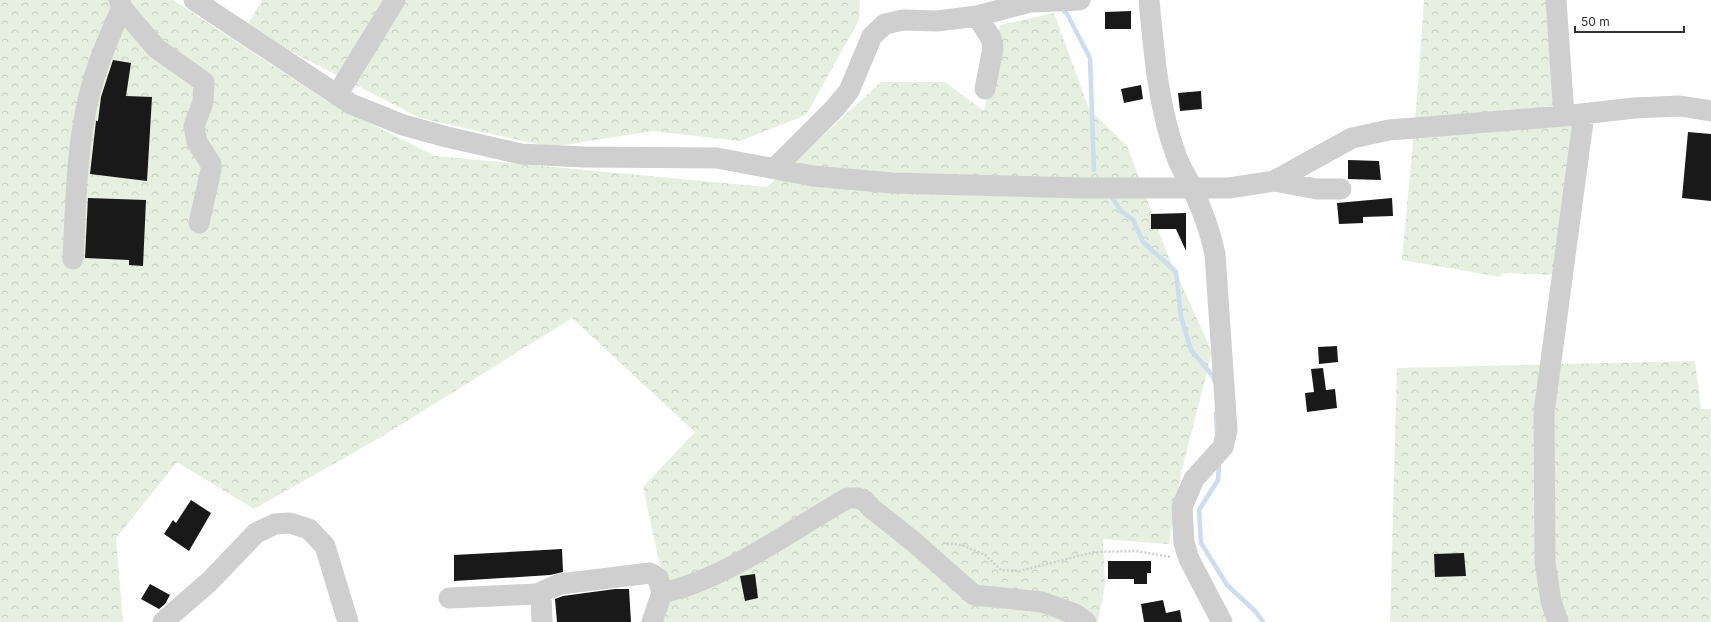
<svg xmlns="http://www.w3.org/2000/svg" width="1711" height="622" font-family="Inter,sans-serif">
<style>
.forest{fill:url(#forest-crowns)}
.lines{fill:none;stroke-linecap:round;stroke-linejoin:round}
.stream{stroke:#cddcef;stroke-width:4.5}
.building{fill:#191919}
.path{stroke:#cfcfcf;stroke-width:2.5;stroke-dasharray:2 2;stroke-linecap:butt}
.minor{stroke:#cfcfcf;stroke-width:21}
</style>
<defs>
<pattern id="forest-crowns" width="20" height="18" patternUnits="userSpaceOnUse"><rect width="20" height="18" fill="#e6efe0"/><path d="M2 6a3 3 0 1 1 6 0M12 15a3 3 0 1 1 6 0" fill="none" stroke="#c6cdc1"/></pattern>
</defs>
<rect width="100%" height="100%" fill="#fff"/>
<path class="forest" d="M0,0H173L330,103L435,156L767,187L881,82H945L984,111L1000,25L1054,13L1089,109L1127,146L1167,253L1212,352L1182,469L1169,544L1103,539L1105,584L1098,622H661L663,579L643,487L695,432L572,318L381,437L254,509L177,462L116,538L123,622H0Z
M262,0H860L859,20L806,115L740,141L653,131L551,147L420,118L246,28Z
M1424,0H1561L1564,116L1581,114L1562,275L1503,273L1500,277L1402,260L1417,98Z
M1695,361L1701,409H1711V622H1390L1397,368Z"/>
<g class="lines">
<path class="stream" d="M1061,8L1067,14L1090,58L1094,170
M1113,199L1121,211L1133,220L1143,242L1176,272L1181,317L1191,350L1212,375L1215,382
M1216,413L1217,434
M1219,463L1218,480L1199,510L1201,543L1227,585L1256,612L1263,622"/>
</g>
<path class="building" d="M1131,11V29H1105V12Z
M113,60L131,63L126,96L152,97L147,181L90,174L96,121H98L101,97Z
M1141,85L1143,99L1124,103L1121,89Z
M1201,91L1202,109L1180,111L1178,93Z
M1688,132L1711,134V201L1682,198Z
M1348,160L1379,161L1381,180L1348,179Z
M88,198L146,200L143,266L129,265V260L85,258Z
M1392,198L1393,216L1363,217V223L1339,224L1337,203Z
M1186,213V251L1176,229H1151V214Z
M1337,346L1338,362L1319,364L1318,347Z
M1323,368L1326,390L1335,389L1337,408L1307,412L1305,393L1314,392L1311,369Z
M191,500L211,513L189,551L164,534L173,520L176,523Z
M562,549L563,572L550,575L454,581V555Z
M1464,553L1466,576L1435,577L1434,554Z
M1108,561H1151V573H1147V584H1134V579H1108Z
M755,574L758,598L745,601L740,576Z
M150,584L170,595L165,604L159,609L141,599Z
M615,589H629L631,622H557L555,599L563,596Z
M1163,600L1166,613L1180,610L1182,622H1144L1141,604Z"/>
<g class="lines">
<path class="path" d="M943,543L962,545L985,555L1001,570L1020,571L1094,552L1136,551L1171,557"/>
<path class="minor" d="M119,0L122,8L156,48L204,82L203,102L194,126L197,142L211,164V170L199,223
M194,0L351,104L403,125L447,137L521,154L584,157L717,158L813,176L892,183L1082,188H1229L1274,181L1352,138L1389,130L1564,116L1634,108L1680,106L1711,111
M1149,0C1154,52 1158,106 1176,155C1180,167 1187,177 1192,188C1202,209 1210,230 1215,254L1227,430L1223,447L1194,479L1182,507L1184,543L1189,559L1222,622
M1556,0L1564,116
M977,16L991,38L993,48L985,89
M337,95L395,0
M775,168L835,108L849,91L872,36L885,24L903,20L937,21L977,16L1030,2L1080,0
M1274,181L1317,189H1341
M73,259C76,205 76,149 89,96C96,66 109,36 122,8
M541,592L542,622
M662,593C726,579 791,530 848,498H858L865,501L871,508L914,542L974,595L1042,602L1075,614L1086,622
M449,598L537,594L560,584L650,573L658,578L662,593L652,622
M163,622L209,582L256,533L275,524L290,523L309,529L325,546L348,622
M1558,622L1551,601L1545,562L1544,413L1584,114"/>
</g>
<path d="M1575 26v6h109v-6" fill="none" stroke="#323232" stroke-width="2"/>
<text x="1581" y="26" font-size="12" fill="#323232" stroke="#ffffff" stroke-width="3" paint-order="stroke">50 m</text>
</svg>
